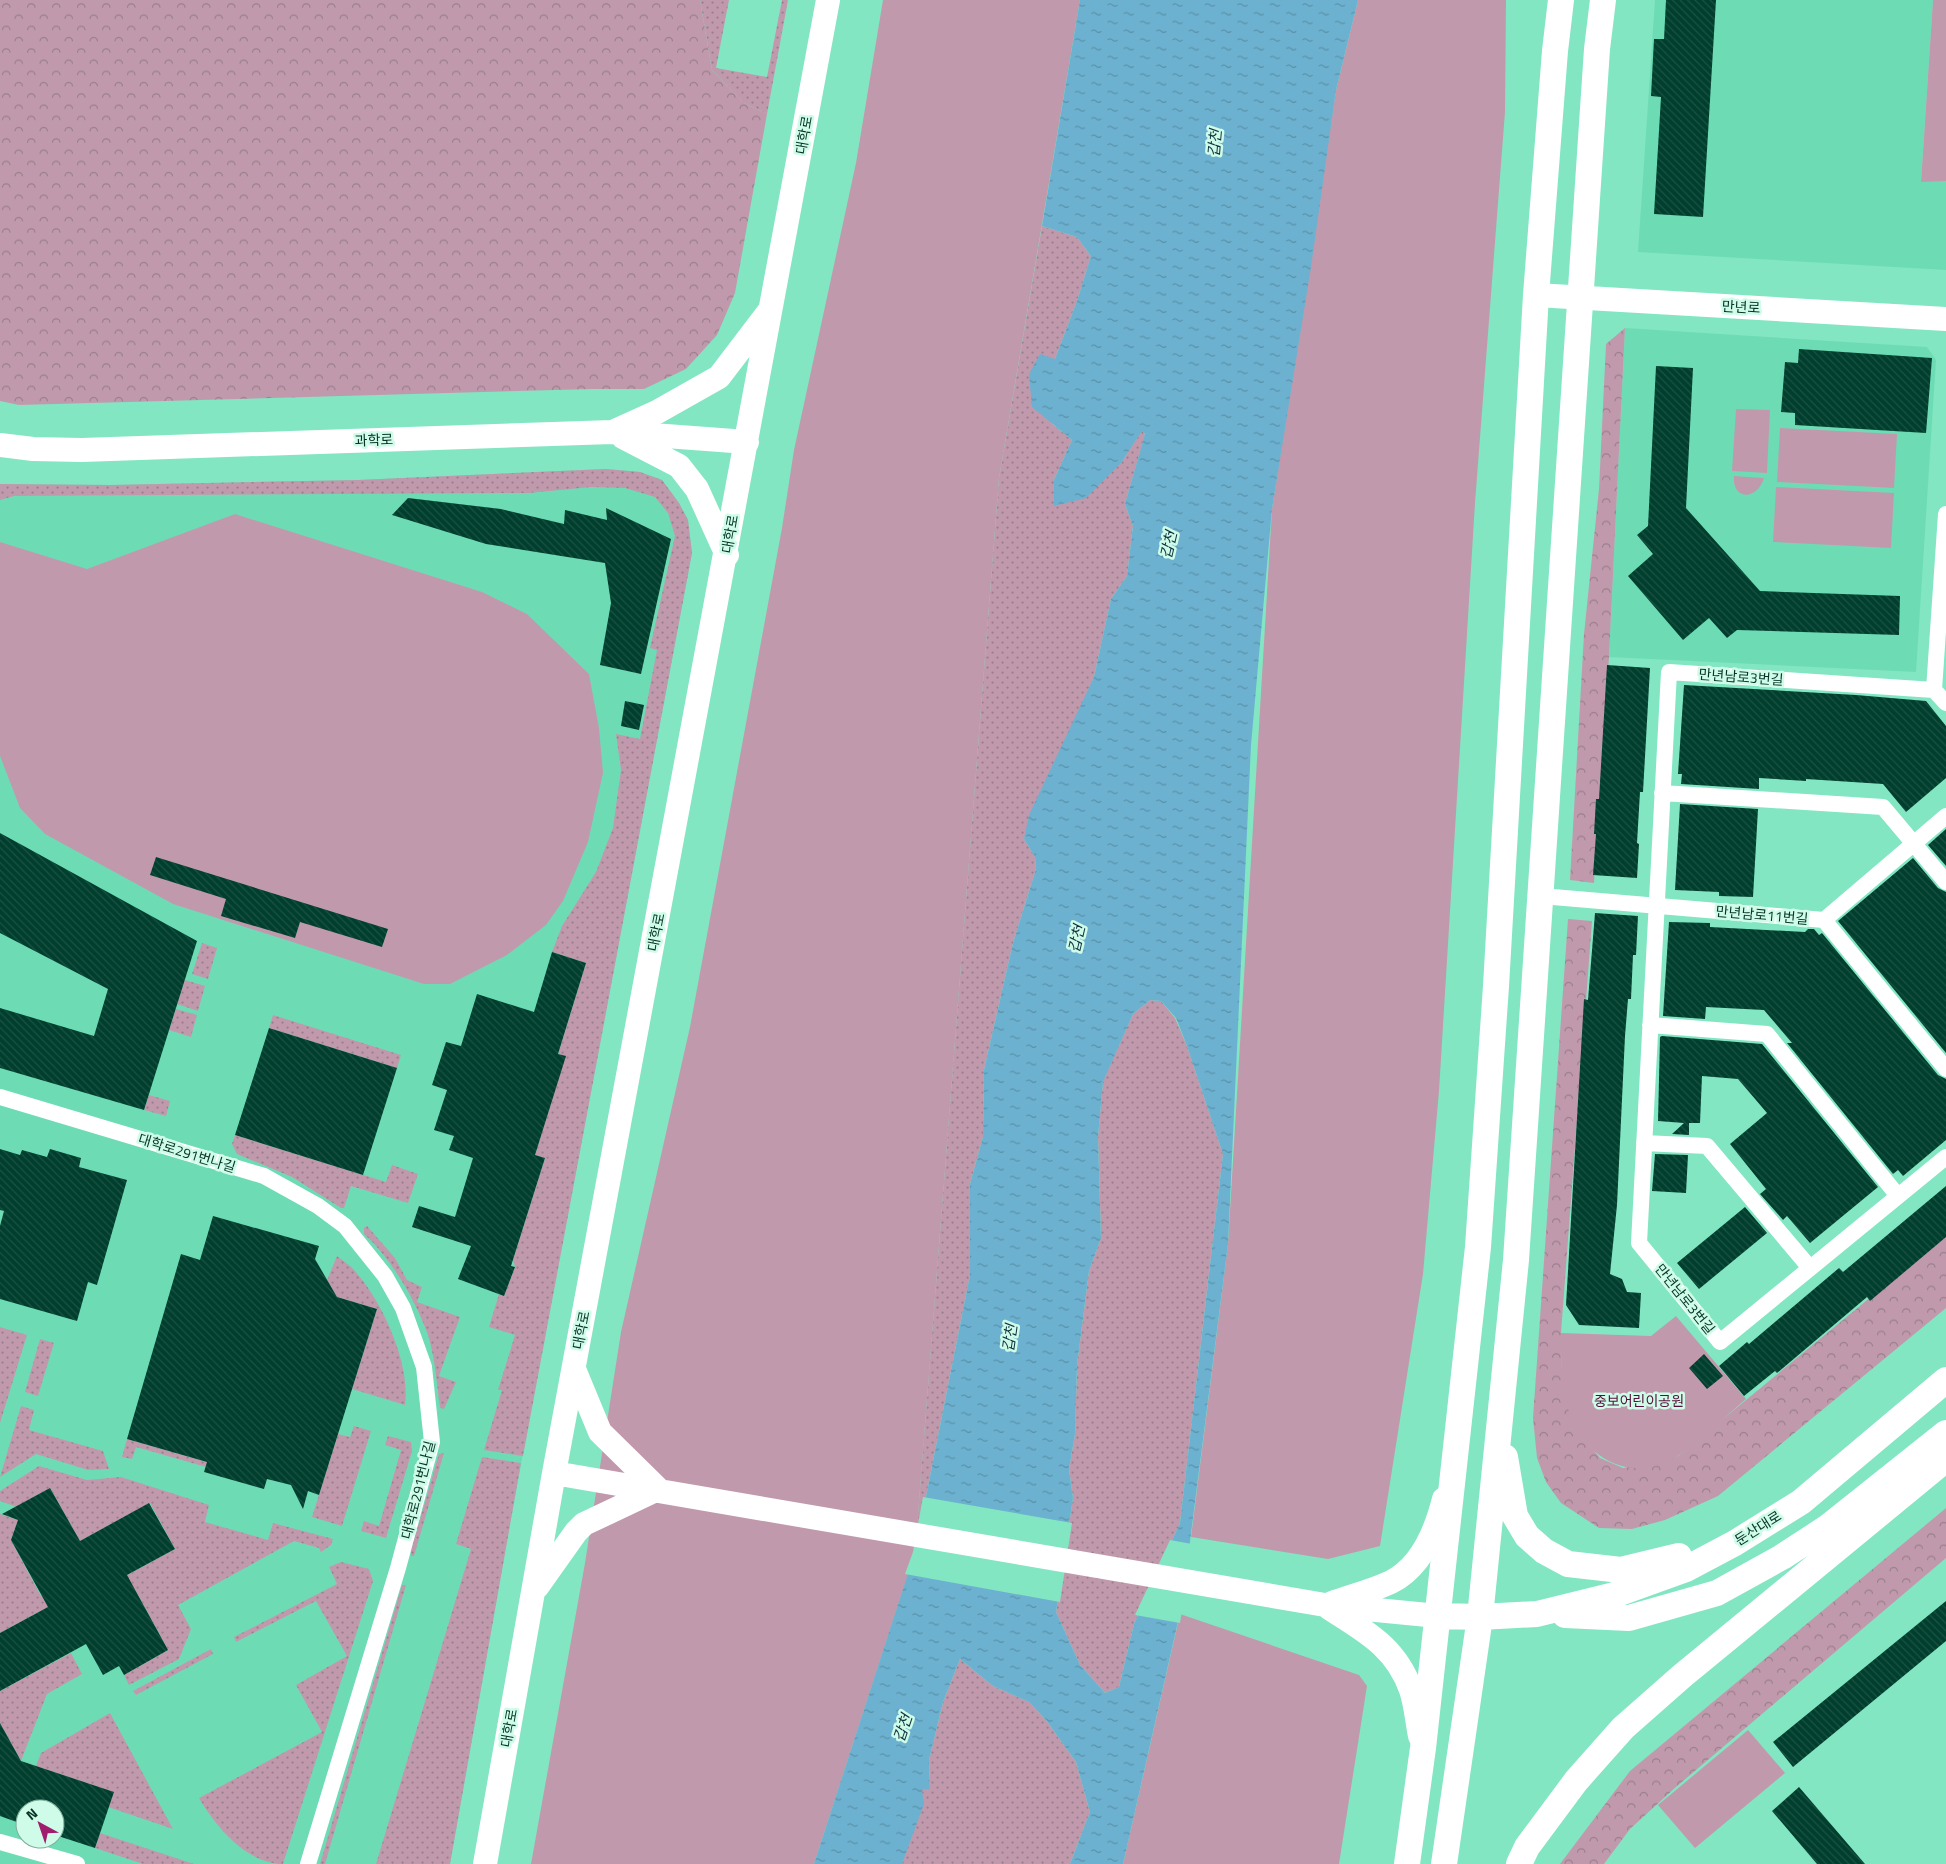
<svg xmlns="http://www.w3.org/2000/svg" width="1946" height="1864" font-family="'Titillium Web','Noto Sans KR',sans-serif">
<style>
.built{fill:#6ddcb5;fill-rule:evenodd}
.grass{fill:url(#grass-dots)}
.forest{fill:url(#forest-crowns)}
.park{fill:#c09aac}
.water{fill:url(#water-ripples);fill-rule:evenodd}
.pier{fill:#82e6c2}
.building{fill:url(#building-back-hatch)}
.lines{fill:none;stroke-linecap:round;stroke-linejoin:round}
.street{stroke:#fff;stroke-width:16}
.secondary{stroke:#fff;stroke-width:24}
.primary{stroke:#fff;stroke-width:26}
.labels{text-anchor:middle;stroke-width:5;stroke-linejoin:round;paint-order:stroke}
.street-label{font-size:14px;fill:#073427;stroke:#cefce9}
.park-label{font-size:14px;fill:#560f3a;stroke:#cefce9}
.water-label{font-size:15px;font-style:italic;fill:#0f303d;stroke:#cefce9}
</style>
<defs>
<pattern id="grass-dots" width="8" height="8" patternUnits="userSpaceOnUse" patternTransform="scale(1.25)"><rect width="8" height="8" fill="#c09aac"/><path d="M2 2h.1M6 6h.1" fill="none" stroke="#9a7e8c" stroke-width="1.8" stroke-linecap="round"/></pattern>
<pattern id="forest-crowns" width="20" height="18" patternUnits="userSpaceOnUse" patternTransform="scale(1.25)"><rect width="20" height="18" fill="#c09aac"/><path d="M2 6a3 3 0 1 1 6 0M12 15a3 3 0 1 1 6 0" fill="none" stroke="#9a7e8c"/></pattern>
<pattern id="water-ripples" width="26" height="14" patternUnits="userSpaceOnUse" patternTransform="scale(1.25)"><rect width="26" height="14" fill="#6db1d0"/><path d="M2 4q2-2 4 0t4 0M15 11q2-2 4 0t4 0" fill="none" stroke="#5891a9"/></pattern>
<pattern id="building-back-hatch" width="6" height="6" patternUnits="userSpaceOnUse" patternTransform="scale(1.25)"><rect width="6" height="6" fill="#003e2d"/><path d="M-1 5l2 2M0 0l6 6M5-1l2 2" fill="none" stroke="#1b5243"/></pattern>
</defs>
<rect width="100%" height="100%" fill="#82e6c2"/>
<path class="built" d="M1655,0H1933L1921,181H1946V270L1638,252Z
M1625,328L1927,347L1936,360L1916,672L1609,657Z
M606,469L640,472L662,480L679,503L688,520L692,553L510,1523L450,1864H0V484L111,485L358,480ZM25,1809H55V1839H25Z"/>
<path class="grass" d="M700,0H729L716,68L767,77L782,0H788L767,114L744,103L712,70Z
M1042,226L1077,237L1091,256L1077,301L1055,359L1051,423L1072,440L1054,480L1121,463L1142,430L1145,435L1125,504L1133,526L1127,576L1111,599L1094,677L1024,839L1035,857L1036,869L1013,943L984,1070L983,1137L970,1184V1275L915,1552L999,478Z
M606,469L640,472L662,480L679,503L688,520L692,553L523,1456L484,1450L502,1390H498L515,1335L489,1327L499,1294L504,1296L515,1267L513,1260L545,1158L535,1155L565,1056L558,1054L586,963L552,952L562,926L596,872L613,828L621,770L616,734L640,739L657,650L650,648L675,536L668,513L655,497L625,488L591,487L529,493L14,496L0,500V484L111,485L358,480Z
M202,943L217,948L208,979L192,974Z
M185,980L205,986L198,1011L177,1004Z
M1150,1000L1161,1001L1175,1018L1187,1046L1223,1154L1180,1523L1134,1624L1119,1687L1105,1693L1080,1665L1056,1612L1073,1498L1069,1469L1075,1434L1077,1365L1089,1271L1101,1238L1098,1137L1103,1081L1133,1014Z
M176,1009L197,1015L191,1037L169,1030Z
M273,1015L401,1055L397,1068L269,1028Z
M149,1095L170,1101L166,1116L144,1110Z
M235,1135L386,1182L392,1165L418,1174L408,1203L351,1186L344,1208H341L292,1177L237,1154L232,1144Z
M367,1226L395,1258L407,1280L422,1287L417,1302L460,1317L439,1376L456,1382L444,1409L440,1408C437,1384 435,1358 428,1335C416,1301 391,1258 364,1234V1228Z
M337,1256C343,1261 350,1265 355,1271C382,1301 411,1364 405,1405L352,1389L377,1309L337,1297L327,1280Z
M0,1327L27,1335L0,1423Z
M40,1339L54,1343L38,1396L25,1392Z
M21,1406L34,1410L29,1430L103,1451L109,1469L88,1470L36,1454L0,1477Z
M354,1426L371,1431L342,1526L312,1517L338,1434L350,1437Z
M388,1436L411,1442L412,1451L386,1538L361,1531L364,1521L379,1526L401,1450L385,1445Z
M127,1439L207,1462L206,1467L136,1447L132,1459L122,1457Z
M444,1453L414,1556H411V1550L439,1454Z
M482,1457L521,1463L450,1864H376L471,1549L456,1544Z
M39,1466L87,1480L121,1477L209,1505L205,1522L268,1540L273,1523L333,1539L331,1545L321,1552L319,1548L294,1541L178,1605L191,1629L179,1659L129,1685L124,1675L168,1650L137,1593L120,1579L175,1549L150,1503L80,1541L50,1488L25,1502L22,1509L0,1501V1491Z
M0,1514L18,1520L11,1540L41,1596L55,1589L61,1600L0,1633Z
M341,1562L369,1569L373,1581L283,1864C247,1864 216,1827 199,1798L322,1732L296,1685L347,1656L316,1601L236,1642L234,1637L337,1584L329,1567Z
M402,1585H406L325,1864H320Z
M211,1649L213,1654L136,1695L133,1691Z
M71,1653L82,1674L47,1694L21,1761L0,1723V1691Z
M960,1659L993,1686L1029,1702L1046,1720L1076,1762L1090,1812L1070,1864H902L922,1790L930,1788L929,1760L943,1702Z
M110,1713L173,1829L108,1807L113,1792L36,1766L41,1753Z
M100,1833L194,1864H143L95,1848Z"/>
<path class="forest" d="M0,0H700L712,70L744,103L767,114L735,293L717,335L686,369L644,389H593L19,405L0,401Z
M1625,328L1609,657L1594,883L1570,880L1584,634L1599,489L1606,344Z
M1568,919L1592,921L1561,1333L1562,1372L1581,1435L1600,1458L1623,1468L1678,1456L1946,1235V1308L1718,1496L1665,1520L1632,1529L1599,1528L1561,1503L1546,1482L1537,1458L1533,1418Z
M1946,1508V1558L1676,1787L1630,1829L1604,1864H1560L1630,1771Z"/>
<path class="park" d="M883,0H1080L999,478L915,1553L814,1864H531L585,1563L621,1332L690,1027L782,528L794,450L856,163Z
M1358,0H1506L1505,112L1475,503L1439,1091L1423,1274L1380,1546L1328,1559L1191,1537L1228,1244L1272,509L1336,90Z
M1933,0H1946V181L1921,182Z
M1736,409L1770,410L1767,473L1732,471Z
M1780,428L1897,434L1894,488L1777,482Z
M1734,476L1764,478C1757,501 1732,500 1734,476Z
M1776,487L1894,493L1891,548L1773,542Z
M235,514L482,592L527,614L589,674L599,728L603,773L588,842L563,901L546,925L507,955L450,984H424L173,904L45,834L20,808L0,756V542L87,569Z
M1676,1316L1746,1399C1724,1417 1703,1440 1679,1455C1631,1487 1580,1457 1567,1405C1561,1381 1561,1357 1561,1333L1651,1336Z
M1180,1614L1359,1675L1367,1686L1339,1864H1123Z
M1748,1730L1785,1773L1695,1848L1658,1805Z"/>
<path class="water" d="M1080,0H1358L1336,90L1311,267L1272,509L1251,745L1228,1244L1182,1604L1123,1864H1070L1090,1812L1076,1762L1046,1720L1029,1702L993,1686L960,1659L943,1702L929,1760L930,1789L922,1790L924,1804L902,1864H814L915,1552L970,1275V1184L983,1137L984,1070L1013,943L1036,869L1035,857L1024,839L1029,815L1094,677L1111,599L1127,576L1133,526L1125,504L1145,434L1142,431L1121,463L1086,498L1054,506V480L1072,440L1032,407L1029,374L1040,354L1055,359L1077,301L1091,256L1077,237L1042,226ZM1150,1000L1161,1001L1176,1018L1187,1046L1223,1154L1180,1523L1134,1624L1119,1687L1105,1693L1080,1665L1056,1612L1073,1498L1069,1469L1075,1434L1077,1365L1089,1271L1101,1238L1098,1137L1103,1082L1133,1014Z"/>
<path class="pier" d="M923,1497L1072,1523L1060,1602L905,1574L913,1552Z
M1170,1540L1192,1544L1180,1623L1135,1615Z"/>
<path class="building" d="M1666,0H1716L1703,217L1654,214L1661,97L1651,96L1654,39H1664Z
M1799,349L1932,358L1926,433L1795,425V413L1781,412L1785,362L1798,363Z
M1656,366L1693,368L1686,508L1760,591L1900,596L1899,635L1737,630L1727,638L1709,618L1683,640L1628,576L1653,554L1637,535L1648,526Z
M408,498L501,509L564,524L565,510L607,520L606,508L671,539L641,674L600,665L611,603L605,563L486,544L392,515Z
M1607,665L1650,668L1643,792H1640L1637,843L1639,844L1637,878L1593,875L1596,834H1594L1596,799H1599Z
M1684,685L1856,695L1926,701L1946,726V778L1906,812L1883,784L1806,779V781L1759,778V789L1681,784L1682,774H1678Z
M625,701L644,705L639,730L621,726Z
M1680,804L1758,809L1753,897L1719,896V892L1675,890Z
M1946,829V866L1928,845Z
M0,833L197,941L144,1110L0,1068V1008L94,1036L108,989L0,933Z
M156,857L388,929L382,947L300,922L295,938L221,916L226,899L150,875Z
M1913,858L1938,888L1946,892V1053L1838,921Z
M1595,913L1638,916L1636,955H1633L1631,999H1628L1625,1036L1617,1205L1610,1274L1622,1279L1627,1292L1641,1293L1639,1328L1579,1325L1566,1305L1584,999L1588,1000Z
M1669,922L1710,923V927L1805,932L1808,929H1814L1819,935L1822,933L1938,1075L1946,1079V1140L1903,1176L1898,1170L1893,1174L1787,1043H1792L1764,1010L1706,1007L1705,1019L1663,1016Z
M552,952L586,963L558,1054L566,1056L535,1155L545,1158L511,1266L515,1267L504,1296L458,1279L471,1246L412,1227L419,1206L455,1217L473,1158L449,1150L454,1136L434,1130L447,1090L432,1085L446,1042L461,1046L477,994L534,1012Z
M269,1028L397,1068L363,1175L235,1135Z
M1662,1036L1762,1044L1878,1187L1810,1243L1787,1216L1783,1220L1760,1194L1766,1189L1730,1144L1767,1113L1738,1079L1702,1076L1700,1123H1689V1135L1672,1134L1684,1123L1658,1121L1660,1037Z
M0,1149L20,1155L22,1150L47,1157L50,1149L81,1158L79,1167L127,1180L97,1285L88,1282L77,1321L0,1299V1226L4,1211L0,1210Z
M1655,1154L1688,1155L1686,1193L1652,1191Z
M1946,1186V1237L1870,1301L1867,1297L1777,1373L1775,1371L1744,1396L1719,1366L1747,1342L1749,1344L1839,1268L1843,1272Z
M1745,1207L1767,1233L1699,1289L1677,1263Z
M213,1216L319,1246L315,1259L337,1297L377,1309L319,1495L308,1491L303,1509L291,1485L267,1479L264,1489L204,1472L207,1462L127,1439L181,1254L200,1260Z
M1704,1354L1723,1376L1707,1389L1689,1368Z
M50,1488L80,1541L149,1503L175,1549L127,1575L168,1650L124,1675L119,1666L103,1675L86,1644L0,1691V1633L48,1607L11,1540L18,1520L2,1514Z
M1946,1601V1641L1793,1767L1773,1742Z
M0,1723L21,1761L114,1792L95,1848L55,1835V1809H25V1825L0,1816Z
M1799,1787L1865,1864H1817L1772,1811Z"/>
<g class="lines">
<path class="street" d="M1946,514L1934,690L1946,703
M1934,690L1669,672L1639,1243L1720,1342L1946,1157
M1662,793L1883,807L1946,882
M1541,896L1824,920L1946,816
M1824,920L1946,1069
M1650,1025L1767,1034L1898,1196
M0,1097L264,1176L318,1206L345,1226L385,1276L403,1308L424,1367L432,1442L398,1568L308,1864
M1644,1143L1707,1146L1810,1268
M0,1842L77,1864"/>
<path class="secondary" d="M1536,295L1946,319
M615,431L657,412L719,377L770,310
M623,437L679,466L697,489L727,555
M0,445L33,449L82,450L612,432L747,442
M574,1369L600,1432L658,1489
M554,1473L1325,1605L1438,1616
M537,1587L576,1532L584,1524L658,1489
M1332,1603C1351,1596 1372,1591 1391,1582C1421,1567 1436,1531 1444,1499
M1329,1608C1365,1631 1396,1647 1411,1690C1416,1705 1417,1721 1420,1736
M485,1864L554,1473L828,0"/>
<path class="primary" d="M1505,1457L1515,1516L1527,1536L1544,1551L1568,1564L1621,1570L1679,1556
M1565,1615L1629,1618L1717,1593L1782,1557L1828,1527L1946,1433
M1438,1616L1480,1617L1537,1614L1614,1595L1686,1569L1735,1543L1801,1502L1946,1380
M1407,1864L1423,1748L1478,1247L1496,986L1536,295L1555,51L1561,0
M1444,1864L1480,1617L1516,1260L1597,49L1603,0
M1519,1864L1527,1847L1576,1781L1623,1728L1682,1676L1946,1459"/>
</g>
<g class="labels">
<g class="street-label">
<text transform="translate(804 135) rotate(-80)" y="5">대학로</text>
<text transform="translate(1741 307) rotate(3)" y="5">만년로</text>
<text transform="translate(374 440) rotate(-2)" y="5">과학로</text>
<text transform="translate(730 534) rotate(-80)" y="5">대학로</text>
<text transform="translate(1741 677) rotate(4)" y="5">만년남로3번길</text>
<text transform="translate(1762 915) rotate(5)" y="5">만년남로11번길</text>
<text transform="translate(656 932) rotate(-79)" y="5">대학로</text>
<text transform="translate(187 1153) rotate(17)" y="5">대학로291번나길</text>
<text transform="translate(1685 1299) rotate(51)" y="5">만년남로3번길</text>
<text transform="translate(581 1330) rotate(-79)" y="5">대학로</text>
<text transform="translate(418 1490) rotate(-76)" y="5">대학로291번나길</text>
<text transform="translate(1758 1528) rotate(-32)" y="5">둔산대로</text>
<text transform="translate(509 1728) rotate(-80)" y="5">대학로</text>
</g>
<g class="park-label">
<text x="1639" y="1406">중보어린이공원</text>
</g>
<g class="water-label">
<text transform="translate(1215 143) rotate(-85)" y="5">갑천</text>
<text transform="translate(1169 545) rotate(-77)" y="5">갑천</text>
<text transform="translate(1077 939) rotate(-77)" y="5">갑천</text>
<text transform="translate(1010 1338) rotate(-82)" y="5">갑천</text>
<text transform="translate(903 1728) rotate(-71)" y="5">갑천</text>
</g>
</g>
<g transform="translate(40 1824) rotate(320)"><circle r="24" fill="#cefce9" stroke="#7eac9b"/>
<path d="M0-4L9 19L0 12L-9 19Z" fill="#a01d6e"/>
<text y="-8" font-size="14" font-weight="bold" text-anchor="middle" fill="#073427">N</text>
</g>
</svg>
